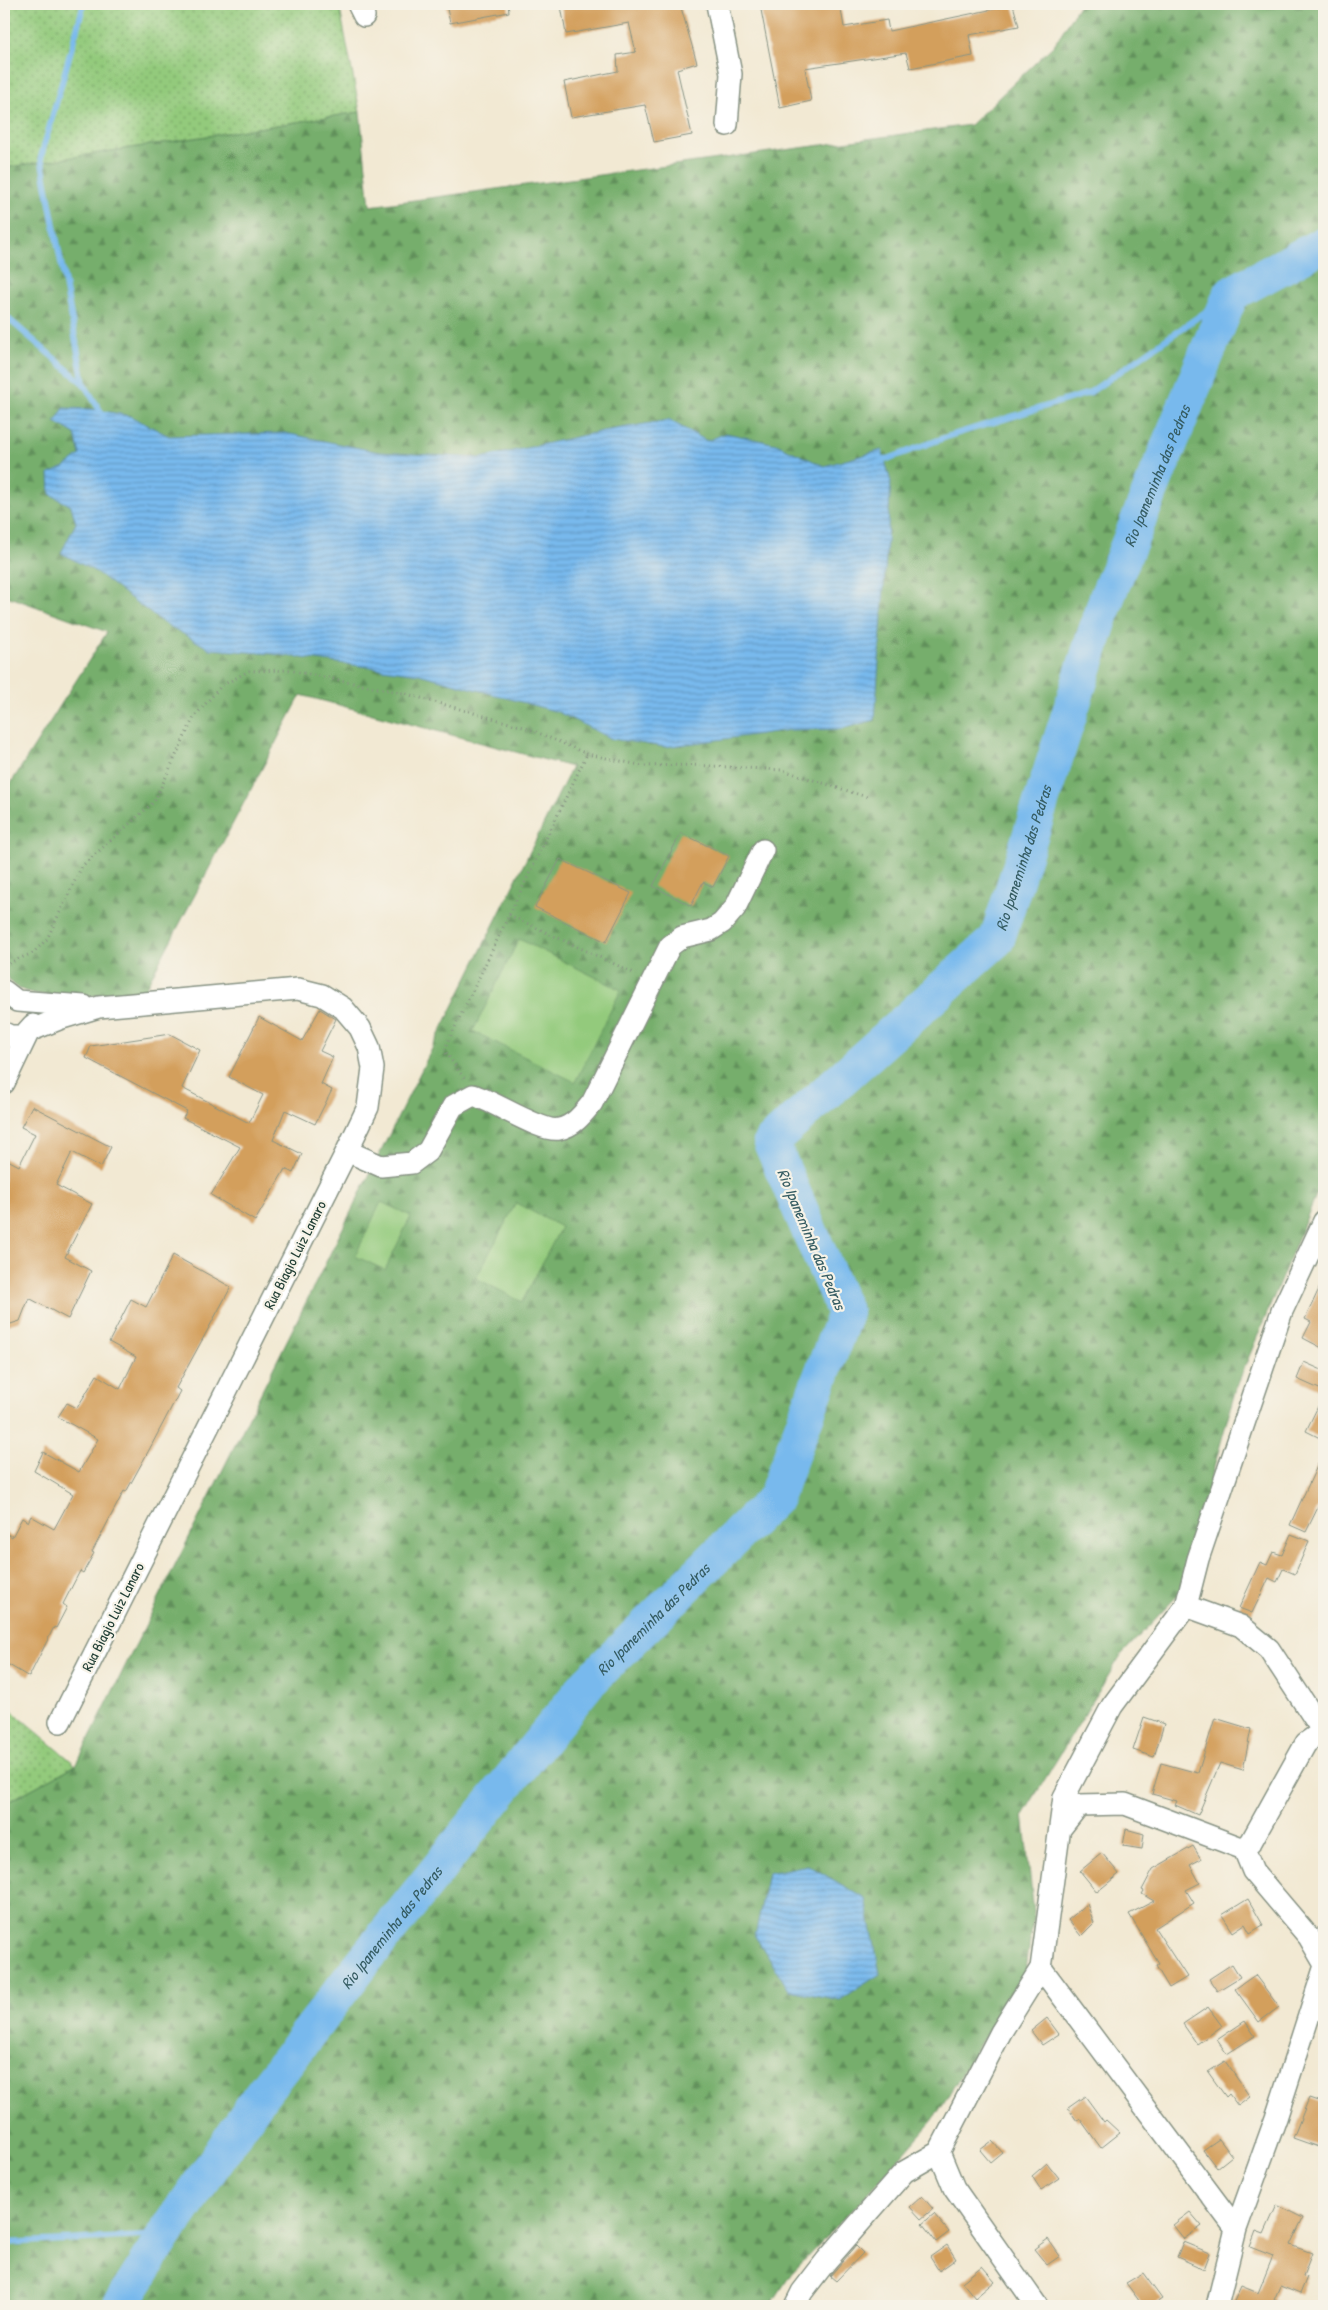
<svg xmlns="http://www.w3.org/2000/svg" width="1328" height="2310" font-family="'Patrick Hand',sans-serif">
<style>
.grass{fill:url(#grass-dots);stroke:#598458}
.forest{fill:url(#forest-firs);stroke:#4a7650}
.pitch{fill:#93ca7c;stroke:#598458}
.water{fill:url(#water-rules);stroke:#4c7b90}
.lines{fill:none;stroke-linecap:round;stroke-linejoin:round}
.stream{stroke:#78b9ed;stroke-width:6}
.river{stroke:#78b9ed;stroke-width:36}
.building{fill:#d39f5b}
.minor-casing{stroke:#889384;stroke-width:24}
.path{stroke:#889384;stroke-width:3;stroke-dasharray:1 4;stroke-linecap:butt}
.minor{stroke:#fff;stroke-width:21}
.labels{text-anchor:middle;stroke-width:4.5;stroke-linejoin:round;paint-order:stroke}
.street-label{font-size:15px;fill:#1f3d34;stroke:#f7f3e8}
.water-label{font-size:16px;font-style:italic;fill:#355c62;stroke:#f7f3e8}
</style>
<defs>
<pattern id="grass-dots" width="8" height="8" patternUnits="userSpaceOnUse" patternTransform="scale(1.25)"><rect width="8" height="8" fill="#93ca7c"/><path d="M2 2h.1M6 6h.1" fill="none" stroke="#77a566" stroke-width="1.8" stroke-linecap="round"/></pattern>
<pattern id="forest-firs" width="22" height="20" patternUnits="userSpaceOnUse" patternTransform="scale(1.25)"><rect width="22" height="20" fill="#76ae6c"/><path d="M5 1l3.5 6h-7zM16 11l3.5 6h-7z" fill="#608f5a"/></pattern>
<pattern id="water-rules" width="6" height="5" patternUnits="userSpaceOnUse" patternTransform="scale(1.25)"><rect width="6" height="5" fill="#78b9ed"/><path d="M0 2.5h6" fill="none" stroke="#6298c1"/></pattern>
</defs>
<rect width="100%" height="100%" fill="#f7f3e8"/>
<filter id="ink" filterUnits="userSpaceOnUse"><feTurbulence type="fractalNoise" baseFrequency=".02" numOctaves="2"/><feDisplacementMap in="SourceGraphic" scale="10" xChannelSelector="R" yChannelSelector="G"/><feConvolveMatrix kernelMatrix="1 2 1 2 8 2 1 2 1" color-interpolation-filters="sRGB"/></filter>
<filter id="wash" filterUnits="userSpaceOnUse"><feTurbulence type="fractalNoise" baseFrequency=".0096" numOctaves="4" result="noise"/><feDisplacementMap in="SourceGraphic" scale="20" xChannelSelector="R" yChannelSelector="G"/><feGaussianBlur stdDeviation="1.12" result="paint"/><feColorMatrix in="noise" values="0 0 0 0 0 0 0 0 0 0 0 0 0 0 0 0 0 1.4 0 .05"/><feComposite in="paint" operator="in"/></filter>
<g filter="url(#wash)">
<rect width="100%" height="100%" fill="#f2e9d3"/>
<path class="grass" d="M4,4H339L360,112L4,168Z
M4,1704L76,1765L4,1804Z"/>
<path class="forest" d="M1080,4H1324V1176L1236,1388L1179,1594L1121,1655L1023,1815L1034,1912L1026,1970L933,2120L873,2188L791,2274L770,2306H4V1804L76,1765L572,767L301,695L144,991C112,994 47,1003 18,988C12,984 6,977 4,971V794L107,632L4,595V168L360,112L370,206L970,125L1054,45Z"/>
<path class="pitch" d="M519,939L621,990L575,1082L473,1031Z
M381,1202L411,1216L385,1270L355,1256Z
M516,1203L561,1227L522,1302L476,1278Z"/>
<path class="water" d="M64,408L94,409L130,416L169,436L285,433L379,452L481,458L603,431L669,420L707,441L726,433L776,444L824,466L882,450L891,482L875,720L841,729L790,730L665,747L612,739L558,712L419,674L273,654L210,649L162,622L96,572L61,553L76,523L71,506L50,494L49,474L65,467L80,455L75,434L55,422Z
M808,1865L866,1899L880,1974L840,2000L789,1990L755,1936L768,1873Z"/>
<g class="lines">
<path class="stream" d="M83,7L41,157L84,384
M4,315L84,384L104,417
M877,463L949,436L1089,393L1231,294
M4,2243L165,2235"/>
<path class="river" id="s1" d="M120,2306L165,2235L260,2096L360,1966L587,1684L775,1498L845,1313L771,1142L997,939L1107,597L1231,294L1324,244"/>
</g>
<g id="blocks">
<path class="building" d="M446,4H508L509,12L450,23Z
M574,4H680L697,63L677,69L692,135L654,142L645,105L571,117L564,82L618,71L617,55L636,52L629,23L566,34L561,6Z
M797,4H840L844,27L887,20L889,31L1013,5L1019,26L969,35L973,56L910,68L906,53L805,68L811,101L780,108L761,10Z
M681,833L729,856L713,887L703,882L691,906L653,886Z
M560,859L631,893L606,942L535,907Z
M320,1009L336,1019L320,1051L333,1057L321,1084L332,1090L315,1124L285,1110L273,1140L302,1154L293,1173L285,1169L255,1221L211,1195L240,1147L183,1118L187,1111L86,1058L91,1046L170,1034L200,1050L182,1088L249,1123L263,1095L229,1077L259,1017L302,1041Z
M32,1106L111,1147L101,1167L72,1152L56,1185L92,1204L65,1257L91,1271L68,1319L29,1298L20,1321L4,1326V1158L19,1166L35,1134L21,1127Z
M173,1255L231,1287L176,1388L180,1391L149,1450L126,1492L124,1491L92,1552L94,1553L83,1573L80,1571L63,1604L67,1607L56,1628L54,1627L29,1677L4,1662V1532L12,1537L22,1518L28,1522L31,1516L54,1529L73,1494L34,1471L43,1452L79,1472L98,1439L58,1417L67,1403L77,1408L97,1375L120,1389L136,1357L109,1342L131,1299L146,1307Z
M1324,1278V1349L1303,1338L1311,1322L1305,1319Z
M1304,1362L1324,1371V1391L1297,1379Z
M1324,1394V1440L1306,1431Z
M1324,1451V1495L1306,1532L1290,1525Z
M1291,1534L1309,1541L1295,1574L1283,1569L1277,1582L1269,1578L1252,1613L1239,1608L1260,1562L1267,1565L1273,1552L1282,1555Z
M1144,1717L1164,1724L1154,1757L1133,1750Z
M1215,1718L1251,1729L1243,1770L1220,1763L1198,1815L1175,1805L1177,1801L1152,1794L1161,1763L1198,1773Z
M1126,1829L1144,1834L1142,1849L1123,1846Z
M1193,1846L1201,1859L1190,1865L1200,1883L1186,1890L1194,1903L1155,1928L1187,1977L1169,1988L1156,1966L1159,1964L1129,1914L1154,1901L1142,1894L1144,1891L1142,1890L1153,1869Z
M1102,1853L1119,1874L1097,1892L1080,1871Z
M1248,1899L1263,1925L1250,1933L1245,1924L1233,1932L1222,1915Z
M1087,1904L1094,1923L1081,1936L1068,1920Z
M1232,1964L1240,1977L1217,1991L1209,1979Z
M1255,1975L1279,2007L1259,2022L1235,1989Z
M1208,2007L1222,2026L1197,2044L1183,2024Z
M1047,2018L1059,2034L1042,2045L1031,2031Z
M1245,2021L1255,2036L1227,2054L1217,2040Z
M1225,2061L1250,2097L1238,2106L1229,2094L1226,2097L1208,2072Z
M1085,2096L1104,2122L1106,2120L1120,2133L1101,2148L1080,2119L1077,2121L1068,2108Z
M1309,2098L1324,2103V2149L1293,2138Z
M1219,2139L1232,2156L1217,2168L1203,2150Z
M992,2141L1002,2152L990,2162L980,2150Z
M1047,2163L1059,2178L1041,2190L1032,2176Z
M922,2196L933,2209L921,2219L910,2207Z
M1277,2205L1303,2218L1290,2245L1312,2253L1303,2276L1307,2277L1300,2294L1280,2286L1274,2300L1288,2306H1232L1241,2286L1258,2293L1273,2256L1250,2247L1256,2231L1264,2234Z
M1190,2212L1202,2226L1184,2239L1173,2225Z
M934,2214L949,2232L936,2242L922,2224Z
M1048,2239L1060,2256L1047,2265L1034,2249Z
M1183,2242L1210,2253L1204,2269L1177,2257Z
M947,2245L956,2259L939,2271L930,2257Z
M856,2246L863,2253L836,2281L830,2276Z
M982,2266L995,2281L975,2298L962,2282Z
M1143,2273L1162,2299L1151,2306H1143L1126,2283Z"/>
</g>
</g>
<g filter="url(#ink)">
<use href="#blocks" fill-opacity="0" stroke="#889384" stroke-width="1"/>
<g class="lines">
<defs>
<path id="minor" d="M358,4L364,16
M717,4L731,74L727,125
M4,991L17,1001L84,1006
M4,1033L10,1036H23L33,1025
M4,1083L29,1031L59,1019L99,1007L298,989L322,995L343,1008L360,1028L369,1047L373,1068L368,1107L347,1151L60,1722
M347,1151L381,1166L412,1163L428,1151L453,1106L473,1095C494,1101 542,1133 559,1129C574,1126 583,1114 592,1103L670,946L682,937L711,930L722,923L735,908L763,850
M1186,1606L1241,1626L1269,1649L1322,1730
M1324,1730L1306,1743L1251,1842L1244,1849L1253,1871L1309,1937L1324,1963
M1060,1829L1079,1805L1125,1804L1244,1849
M1041,1968L1236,2229
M939,2152L954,2188L1037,2306
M795,2306L802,2292L826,2261L904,2172L939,2152L1001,2032L1041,1968L1064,1797L1112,1706L1186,1606L1198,1559L1282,1311L1324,1221
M1217,2306L1236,2229L1276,2118L1324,1969"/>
</defs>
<use href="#minor" class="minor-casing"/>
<path class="path" d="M509,915L636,974
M4,965L33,953L47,939L82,866L154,802L194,717L221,686L249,671L289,670L403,693L527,728L587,754L644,766L692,765L782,770L870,798
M464,1078L444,1050L587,754"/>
<use href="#minor" class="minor"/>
</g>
</g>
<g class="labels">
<g class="street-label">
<text transform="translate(295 1255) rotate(-63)" y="5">Rua Biagio Luiz Lanaro</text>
<text transform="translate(113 1617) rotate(-63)" y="5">Rua Biagio Luiz Lanaro</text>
</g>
<g class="water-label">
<text dy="6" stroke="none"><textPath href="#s1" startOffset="2221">Rio Ipaneminha das Pedras</textPath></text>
<text dy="6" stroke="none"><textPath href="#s1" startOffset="1816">Rio Ipaneminha das Pedras</textPath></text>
<text transform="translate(812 1239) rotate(67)" y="6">Rio Ipaneminha das Pedras</text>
<text dy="6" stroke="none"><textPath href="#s1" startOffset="871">Rio Ipaneminha das Pedras</textPath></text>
<text dy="6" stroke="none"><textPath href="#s1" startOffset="466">Rio Ipaneminha das Pedras</textPath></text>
</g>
</g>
<rect width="1328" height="2310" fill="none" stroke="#f7f3e8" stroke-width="20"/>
</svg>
